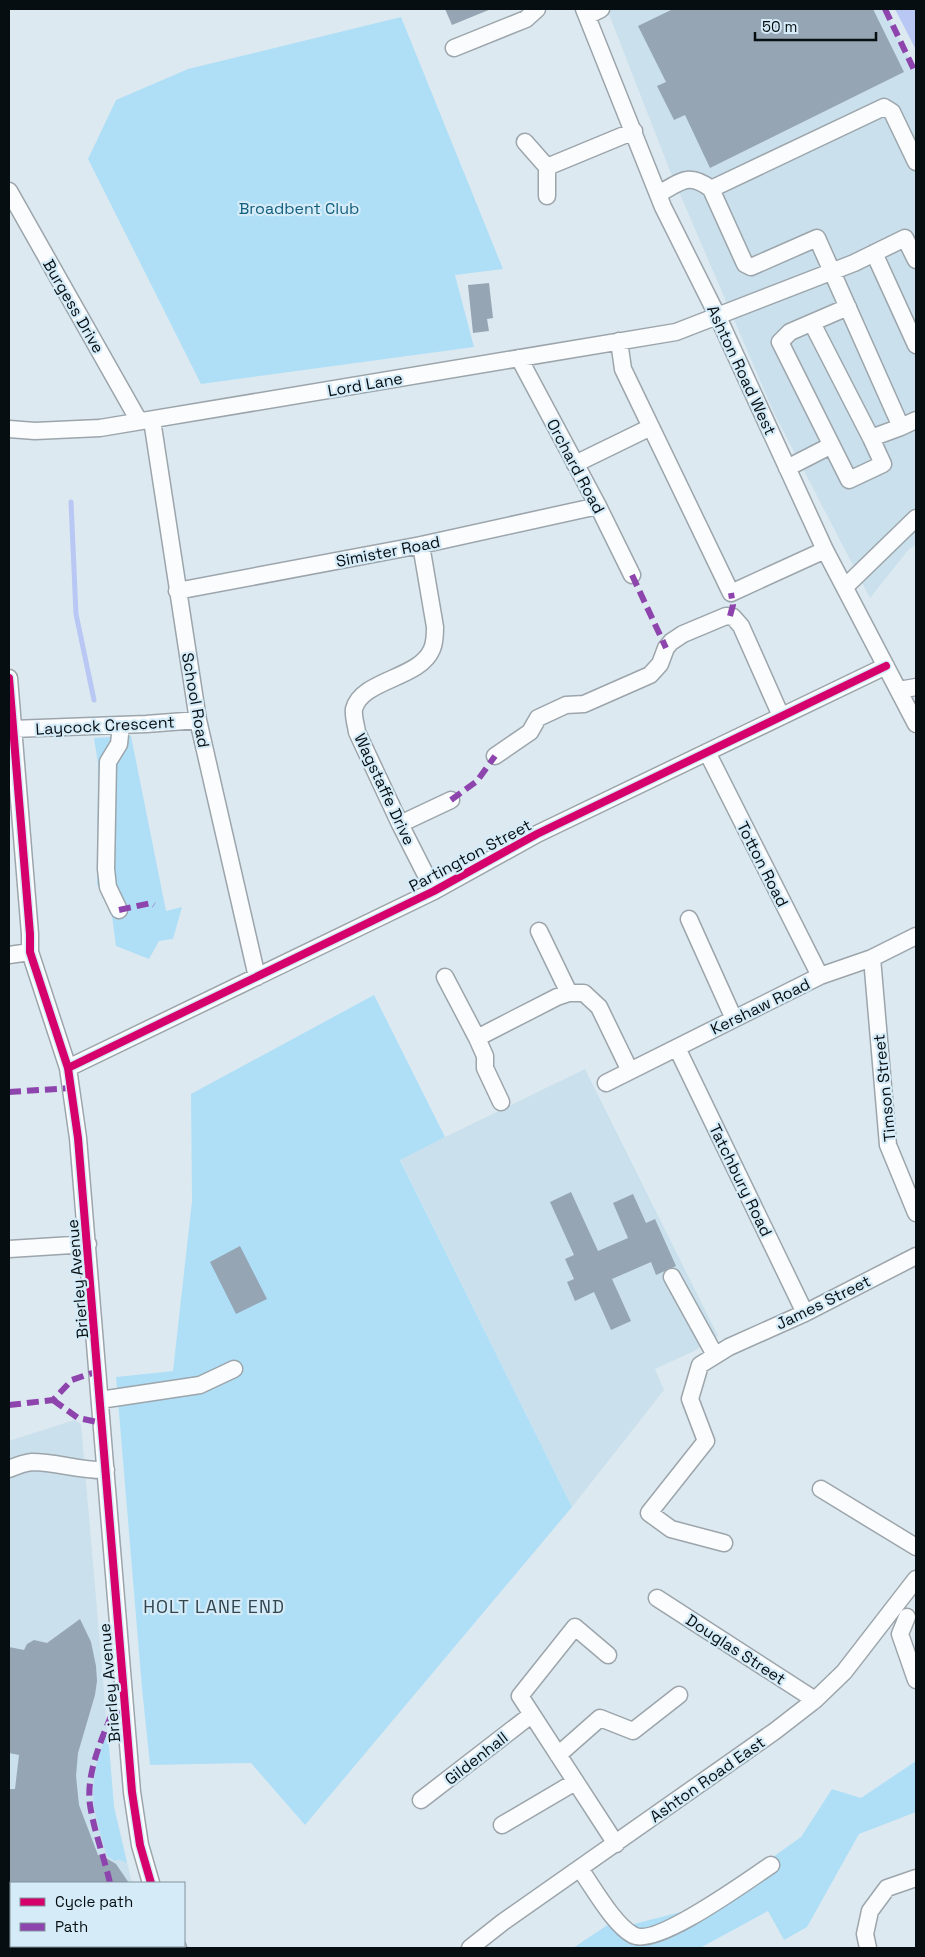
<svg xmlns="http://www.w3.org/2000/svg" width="925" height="1957" font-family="'Space Grotesk',sans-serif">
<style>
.built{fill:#cae0ec}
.green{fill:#afdff7}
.water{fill:#b9c7f4}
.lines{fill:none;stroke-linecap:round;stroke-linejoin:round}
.stream{stroke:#b9c7f4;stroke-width:5}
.building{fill:#95a5b4}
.minor-casing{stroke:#9ca5ab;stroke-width:19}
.minor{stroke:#fafcfd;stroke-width:16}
.quiet{stroke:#8e44ad;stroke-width:6;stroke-dasharray:12 6;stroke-linecap:butt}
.cycleway-casing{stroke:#d5ecf8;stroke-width:11}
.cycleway{stroke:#d6006c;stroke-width:8}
.labels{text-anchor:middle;stroke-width:4.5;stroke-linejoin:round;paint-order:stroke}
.park-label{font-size:16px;fill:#125e7c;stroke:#d5ecf8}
.street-label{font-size:16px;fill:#060e12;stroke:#d5ecf8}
.neighbourhood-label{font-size:18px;letter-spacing:1px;fill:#324650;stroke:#d5ecf8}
</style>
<rect width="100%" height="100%" fill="#dde9f0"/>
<path class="built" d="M607,9H884L916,71V545L909,549L870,598L775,415L670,171Z
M585,1069L718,1336L694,1351L655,1369L664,1390L572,1507L400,1159Z
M74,1420L81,1424L114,1807L132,1883H11V1946H153L154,1948H9V1441Z"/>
<path class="green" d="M401,17L503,269L455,275L474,347L201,384L88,159L116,100L188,69Z
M131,736L166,911L182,907L173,939L159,941L149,959L116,946L112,916L97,884L98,763L94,738Z
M374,995L445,1137L400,1160L572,1507L305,1825L251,1763L150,1765L142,1688L116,1377L173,1371L192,1201L191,1094Z
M108,1734L114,1807L127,1863L118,1859L115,1861L107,1856C102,1839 97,1823 94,1806C91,1787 97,1751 108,1734Z
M916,1761V1812L859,1834L807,1927L784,1940L768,1911L700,1948H573L609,1924L626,1926L704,1906L801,1837L832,1789L861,1798Z"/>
<path class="water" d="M895,9H916V50Z"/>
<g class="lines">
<path class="stream" d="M71,502L76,614L94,700"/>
</g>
<path class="building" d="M445,9H491L452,25Z
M673,9H873L904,72L710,168L685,115L674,120L657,86L666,82L638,26Z
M489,283L493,318L487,319L489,331L473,333L468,285Z
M571,1192L598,1251L628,1238L613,1203L633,1194L646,1223L655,1219L676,1266L656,1275L651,1262L612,1279L631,1321L611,1330L594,1292L575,1301L567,1282L574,1279L565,1259L574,1255L550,1202Z
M240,1246L267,1299L236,1314L210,1262Z
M80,1619L91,1642L96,1666L97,1681L95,1695L78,1753L76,1776L79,1805L98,1855L106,1858L116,1864L129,1883H9V1789H15L19,1755L9,1753V1647L24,1650L27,1644L34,1640L47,1643Z"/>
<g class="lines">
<defs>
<path id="minor" d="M584,9L663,207L718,317L825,550L916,724
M587,16L601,9
M454,48L526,19L537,9
M525,142L547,167L634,131
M916,162L892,112L884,107L711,189L745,264L751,267L817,238L901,427L916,420
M9,191L139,421
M658,194C680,183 688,171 711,189
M547,196V167
M874,253L916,345
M848,307L790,332L780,342L849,480L883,464L871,438L901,427
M812,323L871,438
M619,341L623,369L731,593L825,550
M519,358L598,506L632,575
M152,420L198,720L257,977
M9,429L35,431L100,428L676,332L854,263L905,238L916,260
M575,464L651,427
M787,468L830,446
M421,545L435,627C435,634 435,642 432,649C420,679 362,679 354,709C353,716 356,725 357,732L400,824L434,891
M845,587L916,518
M177,591L421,545L598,506
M9,678L30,934V952L68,1068L78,1138L132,1792L140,1845L151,1883
M899,690L916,687
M12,729L146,724L198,720
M707,752L820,976
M495,756L530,732L538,718L566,705L584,704L650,675L660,664L666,648L671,642L683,634L726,616L733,617L741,626L781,716
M400,824L451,800
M119,910L108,887L106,869L108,762L119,744L121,725
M689,919L734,1019
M539,931L569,993
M9,955L30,952
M872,958L888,1145L916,1213
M445,977L477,1038L485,1056V1068L501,1102
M477,1038L557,997L569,993H584L599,1007L630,1071
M677,1048L805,1313
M68,1068L434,891L537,834L886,666
M606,1083L820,976L872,958L916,936
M9,1249L88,1244
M672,1277L715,1355
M100,1400L200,1385L234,1369
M9,1469C16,1466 24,1463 32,1462C57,1462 81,1471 106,1470
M821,1489L916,1547
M724,1543L671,1529L649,1513L706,1441L690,1399L700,1365L729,1347L805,1313L916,1256
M657,1598L815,1700
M907,1617L900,1634L916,1680
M608,1655L575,1627L520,1696L616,1844
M558,1755L600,1718L633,1731L679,1695
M421,1800L531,1715
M502,1825L575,1782
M580,1869C593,1887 614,1925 633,1935C656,1948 748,1880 771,1865
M177,1946L178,1948
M470,1948L503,1922L775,1731L815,1700L844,1672L916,1579
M868,1948L865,1934L870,1911L887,1888L916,1878"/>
</defs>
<use href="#minor" class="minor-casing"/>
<use href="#minor" class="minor"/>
<path class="quiet" d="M885,9L916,74
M632,575L666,648
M730,616L733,605L731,593
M451,800L477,781L495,756
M119,910L151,903L154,905
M9,1092L71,1088
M53,1400L78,1418L102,1423
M9,1405L53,1400L72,1380L98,1371
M110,1883C104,1857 94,1831 90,1805C86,1775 100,1743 111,1716L125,1711
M138,1946L140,1948"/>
<defs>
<path id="cycleway" d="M9,678L30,934V952L68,1068L78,1138L132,1792L140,1845L151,1883
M68,1068L434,891L537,834L886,666"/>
</defs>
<use href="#cycleway" class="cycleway-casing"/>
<use href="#cycleway" class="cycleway"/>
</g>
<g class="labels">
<g class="park-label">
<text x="299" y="214">Broadbent Club</text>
</g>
<g class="street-label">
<text transform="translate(74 306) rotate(60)" y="6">Burgess Drive</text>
<text transform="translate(742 370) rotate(65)" y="6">Ashton Road West</text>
<text transform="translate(365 384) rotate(-10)" y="6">Lord Lane</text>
<text transform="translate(576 466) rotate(62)" y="6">Orchard Road</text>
<text transform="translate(388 551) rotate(-11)" y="6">Simister Road</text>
<text transform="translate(196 700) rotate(80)" y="6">School Road</text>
<text transform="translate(105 725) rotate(-3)" y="6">Laycock Crescent</text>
<text transform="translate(385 789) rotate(65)" y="6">Wagstaffe Drive</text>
<text transform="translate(470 855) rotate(-28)" y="6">Partington Street</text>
<text transform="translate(763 864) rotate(63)" y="6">Totton Road</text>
<text transform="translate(760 1006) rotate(-26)" y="6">Kershaw Road</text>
<text transform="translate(884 1088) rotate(-96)" y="6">Timson Street</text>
<text transform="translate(741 1180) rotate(64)" y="6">Tatchbury Road</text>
<text transform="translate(77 1279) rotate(-95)" y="6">Brierley Avenue</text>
<text transform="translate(823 1302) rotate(-26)" y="6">James Street</text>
<text transform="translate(736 1649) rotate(33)" y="6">Douglas Street</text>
<text transform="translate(109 1683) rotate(-95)" y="6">Brierley Avenue</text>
<text transform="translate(476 1758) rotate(-38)" y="6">Gildenhall</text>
<text transform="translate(707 1779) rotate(-35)" y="6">Ashton Road East</text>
</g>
<g class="neighbourhood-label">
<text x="214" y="1613">HOLT LANE END</text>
</g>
</g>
<rect width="925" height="1957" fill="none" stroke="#060e12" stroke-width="20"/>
<rect x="10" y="1882" width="175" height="65" fill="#d5ecf8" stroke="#82939c"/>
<rect x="20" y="1898" width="25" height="8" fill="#d6006c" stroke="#82939c"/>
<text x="55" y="1907" font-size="15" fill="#060e12">Cycle path</text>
<rect x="20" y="1923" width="25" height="8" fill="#8e44ad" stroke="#82939c"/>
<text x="55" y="1932" font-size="15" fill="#060e12">Path</text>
<path d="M755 32v8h121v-8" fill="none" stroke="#060e12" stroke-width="2.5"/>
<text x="762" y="32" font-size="15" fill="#060e12" stroke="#d5ecf8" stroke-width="4" paint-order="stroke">50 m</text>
</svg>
